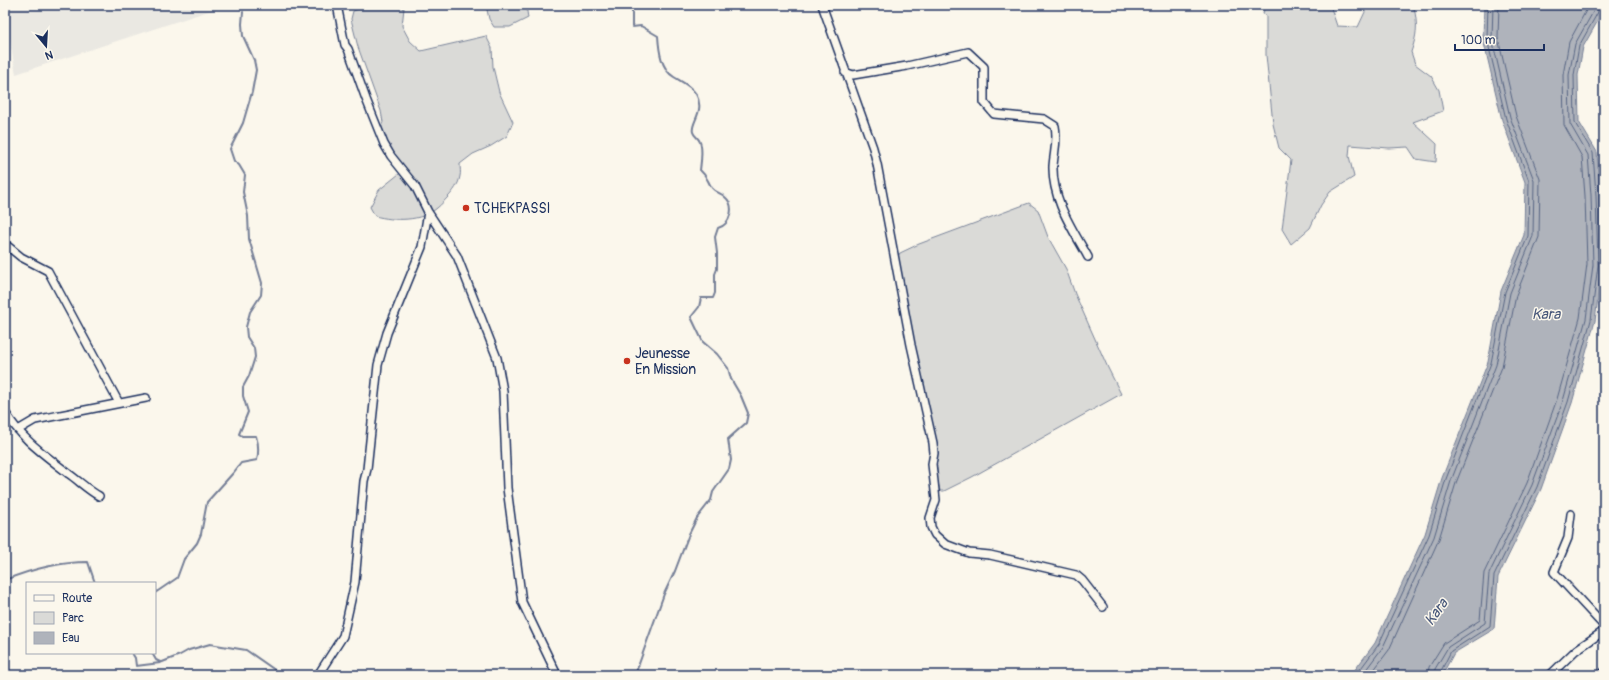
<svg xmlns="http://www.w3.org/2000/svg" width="1609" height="680" font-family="Pangolin,sans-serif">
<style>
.built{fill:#eae8e2}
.green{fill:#dadad7;stroke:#7a849a}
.water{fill:#afb3bb;stroke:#747e96}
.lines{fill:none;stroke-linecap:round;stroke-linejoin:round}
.shore{stroke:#566483;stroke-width:1}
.stream{stroke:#747e96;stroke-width:2}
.minor-casing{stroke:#1b2f5e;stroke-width:10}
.minor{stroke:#fbf7ec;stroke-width:7}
.poi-dot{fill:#c8321e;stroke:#fbf7ec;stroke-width:1.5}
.labels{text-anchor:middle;stroke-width:3;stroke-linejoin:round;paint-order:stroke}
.poi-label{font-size:14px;fill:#1b2f5e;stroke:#fbf7ec;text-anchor:start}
.water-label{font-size:15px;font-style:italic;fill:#47577a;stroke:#fbf7ec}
</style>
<rect width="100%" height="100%" fill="#fbf7ec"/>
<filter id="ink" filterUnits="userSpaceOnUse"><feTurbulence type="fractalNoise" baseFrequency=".025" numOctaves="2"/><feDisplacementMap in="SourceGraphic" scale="8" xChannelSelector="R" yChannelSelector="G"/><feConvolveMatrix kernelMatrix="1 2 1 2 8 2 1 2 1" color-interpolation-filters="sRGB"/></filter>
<g filter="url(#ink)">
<path class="built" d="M5,5H227L16,74L5,15Z"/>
<path class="green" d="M371,5H394L404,8L402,26L410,41L421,51L486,36L492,48L493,67L499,92L513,122L507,136L491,146L473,154L460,164C460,168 461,173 460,176C459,184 453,192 448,197C444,201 441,205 437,208C421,222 394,221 375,216L370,207L379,190L404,170L391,152L380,129L383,122L381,111L358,47L351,19L353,11Z
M486,5H526L528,18L510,27H494L489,19Z
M1265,5H1330L1337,26L1358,27L1365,12L1366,5H1407L1414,8C1418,25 1417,35 1411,52L1415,64L1431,76L1439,90L1443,111L1413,122L1437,144L1436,162L1416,159L1408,147L1389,148L1350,145L1349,156L1354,177L1330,192L1321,205L1310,228L1291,244L1282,229L1291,160L1279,148L1273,124L1266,55V15L1263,14Z
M1029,203L1038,210L1048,237L1066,269L1075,294L1108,368L1121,394L972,477L944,491H940L934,465L926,403L897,258L900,253L919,244Z"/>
<path class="water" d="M1484,5H1604V10L1583,47L1578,75L1579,122L1597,152L1600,195L1602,265L1595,321L1572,403L1541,489L1498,577L1494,629L1454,653L1442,675H1351L1375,643L1425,534L1442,478L1488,362L1501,291L1524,235L1525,182L1502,120L1483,39Z"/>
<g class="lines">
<path class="shore" d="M1356,675L1379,644L1429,535L1446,479L1491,363L1505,292L1528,236L1529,181L1506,119L1487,39L1488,5
M1362,675L1383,647L1434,537L1451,481L1496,365L1510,293L1533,236L1534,180L1510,117L1492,39L1493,5
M1370,675L1389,650L1439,539L1456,483L1502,367L1516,295L1539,237L1540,179L1516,116L1498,38L1499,5
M1428,675L1429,667L1444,643L1480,620L1484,573L1527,483L1557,399L1580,318L1587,264L1585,196L1582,157L1564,125L1563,75L1569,42L1589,5
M1434,675L1435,669L1448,647L1485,623L1489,574L1532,485L1563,401L1586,319L1593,265L1591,195L1588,155L1570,124L1569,75L1575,44L1597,5
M1439,675L1451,651L1490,626L1494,576L1537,487L1568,402L1591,320L1598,265L1596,195L1593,153L1575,123L1574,75L1579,46L1598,12L1600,9L1604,8"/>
<path class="stream" d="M632,5V27L641,26L658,36C659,51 661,69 674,77C682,82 690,85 696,94C706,111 690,123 693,132C694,136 699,138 700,142C703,150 701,162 700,170C708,177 707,181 712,188C716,193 721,193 725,197C736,206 730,225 718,228L715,237L717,253V269L715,274V293L713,298H701L699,307L691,317L703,342L717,354L728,368L731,379L741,396L748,413L746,423L728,439L731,460L729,469L713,492L711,500L697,518L689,534L675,571L664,594L635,675
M5,580C32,569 59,562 88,562L95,583
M155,593L177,578L184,559L197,543L201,534L207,502L234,472L241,463L257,460C259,451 259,445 256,436H242L239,434L248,412L243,396V387L249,376L255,357L254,348L247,337L246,327L250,312L261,295L262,283L249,239L248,216L243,192L245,175L239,165L234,161L230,149L243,123L252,92L256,70L254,60L243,36L242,24L243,12
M132,653L135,658L136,666L160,663L180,655L189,650L210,644L246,650L282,675
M152,653L156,660L160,662"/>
<defs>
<path id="minor" d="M822,5L873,148L877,164L911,345L933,443L934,453L932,464L936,500L930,518L931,527L935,535L945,544L969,553L990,555L1076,575L1082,580L1103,607
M845,72L853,75L907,66L968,52L984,67V102L994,114L1044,119L1055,126C1058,140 1054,152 1053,166C1052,200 1072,228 1088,257
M428,212L457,256L497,358L503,391L507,488L522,602L557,675
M5,244L21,257L48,271L119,403
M5,412C22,440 44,454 69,474C79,481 88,490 99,496
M18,430L35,420L146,398
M1571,514L1568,538L1554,572L1604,626
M318,675L343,636L355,582L364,481L367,469L378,365L387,333L422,247L428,212L415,186L391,156L384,144L366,99L348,49L345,45L337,5
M1550,675L1576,650L1604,631
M1601,675L1604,672"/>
</defs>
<use href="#minor" class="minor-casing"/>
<use href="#minor" class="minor"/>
</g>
</g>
<g class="poi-dot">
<circle cx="466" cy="208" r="4"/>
<circle cx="627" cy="361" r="4"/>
</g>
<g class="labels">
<g class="poi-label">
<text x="474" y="213">TCHEKPASSI</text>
<text x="635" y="358">Jeunesse<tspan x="635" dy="16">En Mission</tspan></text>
</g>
<g class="water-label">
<text x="1546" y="319">Kara</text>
<text transform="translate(1436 612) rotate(-54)" y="5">Kara</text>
</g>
</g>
<rect width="1609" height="680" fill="none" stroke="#fbf7ec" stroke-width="20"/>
<rect x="10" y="10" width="1589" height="660" fill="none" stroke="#1b2f5e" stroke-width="1.5" filter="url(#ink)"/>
<rect x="26" y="582" width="130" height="72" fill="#fbf7ec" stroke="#a1a7b3"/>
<rect x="34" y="595" width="20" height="6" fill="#fbf7ec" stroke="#a1a7b3"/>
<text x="62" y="602" font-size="12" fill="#1b2f5e">Route</text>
<rect x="34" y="612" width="20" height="12" fill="#dadad7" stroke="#a1a7b3"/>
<text x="62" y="622" font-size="12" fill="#1b2f5e">Parc</text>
<rect x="34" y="632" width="20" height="12" fill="#afb3bb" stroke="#a1a7b3"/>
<text x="62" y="642" font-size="12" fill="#1b2f5e">Eau</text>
<g transform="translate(46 46) rotate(162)" stroke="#fbf7ec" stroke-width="3" paint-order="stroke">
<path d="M0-3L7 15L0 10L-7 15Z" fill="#1b2f5e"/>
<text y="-6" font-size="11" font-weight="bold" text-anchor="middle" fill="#1b2f5e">N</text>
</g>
<path d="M1455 44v6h89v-6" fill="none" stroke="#1b2f5e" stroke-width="2"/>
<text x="1461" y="44" font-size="12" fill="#1b2f5e" stroke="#fbf7ec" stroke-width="3" paint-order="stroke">100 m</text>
</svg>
